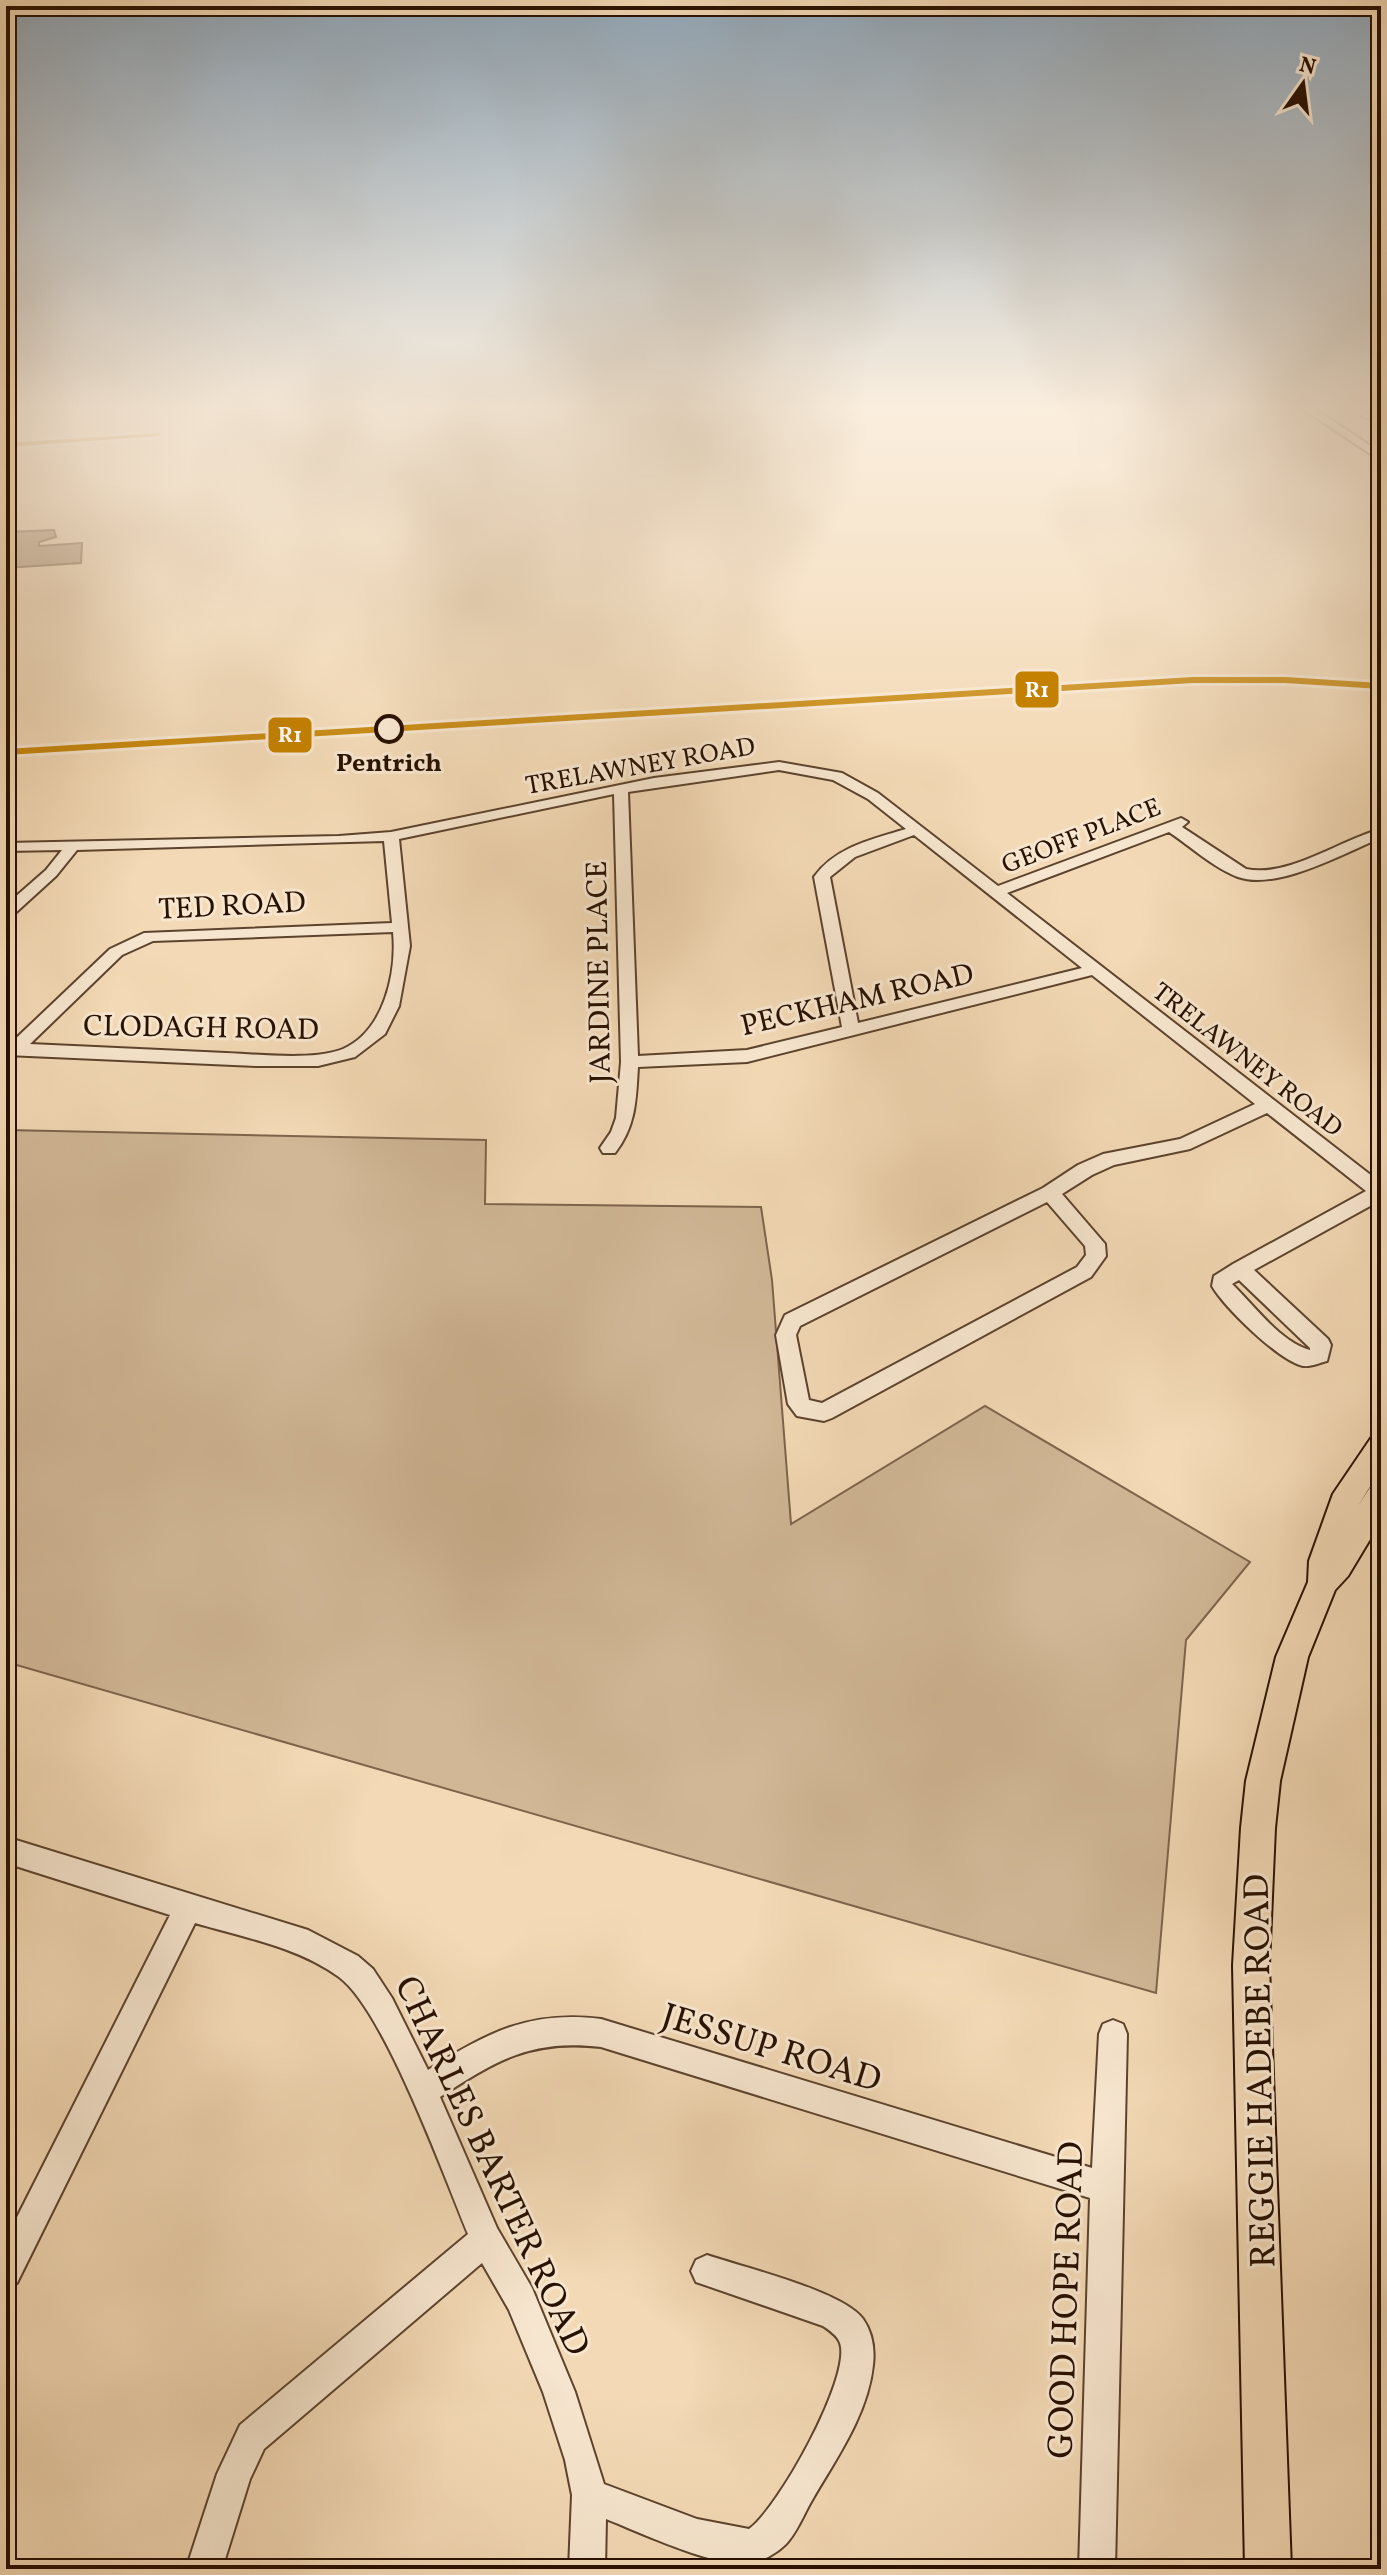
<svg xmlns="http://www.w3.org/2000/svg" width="1387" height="2575" font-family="Vollkorn,serif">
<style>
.green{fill:#d1b796;stroke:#7d644b;stroke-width:2}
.water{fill:#ae9577;stroke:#796047;stroke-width:2}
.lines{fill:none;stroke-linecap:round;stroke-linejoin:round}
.minor-casing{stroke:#5c432d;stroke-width:4}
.major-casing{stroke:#291100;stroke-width:4}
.minor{fill:#f7e6cf;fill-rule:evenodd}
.major{fill:#f3d9b5;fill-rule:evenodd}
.rail-far1-casing{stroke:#291100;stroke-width:5}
.rail-casing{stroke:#291100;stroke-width:6}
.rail-far1{stroke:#f7e6cf;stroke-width:3;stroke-dasharray:8;stroke-linecap:butt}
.rail{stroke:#f7e6cf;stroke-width:4;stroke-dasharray:11;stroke-linecap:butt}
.rail-1-casing{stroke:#f7e6cf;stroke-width:6}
.rail-1{fill:#c48100;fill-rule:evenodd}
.stop-dot{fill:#f7e6cf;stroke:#291100;stroke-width:4}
.labels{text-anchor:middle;stroke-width:6;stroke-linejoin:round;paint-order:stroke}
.far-stop-label{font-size:26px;font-weight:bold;fill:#291100;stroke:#f7e6cf}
.far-street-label{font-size:26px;fill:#291100;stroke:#f7e6cf}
.street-label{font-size:30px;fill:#291100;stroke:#f7e6cf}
.near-street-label{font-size:36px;fill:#291100;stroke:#f7e6cf}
.line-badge{stroke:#f7e6cf;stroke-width:3}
.badge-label{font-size:22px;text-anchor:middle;font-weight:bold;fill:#fff}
</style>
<rect width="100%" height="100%" fill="#f3d9b5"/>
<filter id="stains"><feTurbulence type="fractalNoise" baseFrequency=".0025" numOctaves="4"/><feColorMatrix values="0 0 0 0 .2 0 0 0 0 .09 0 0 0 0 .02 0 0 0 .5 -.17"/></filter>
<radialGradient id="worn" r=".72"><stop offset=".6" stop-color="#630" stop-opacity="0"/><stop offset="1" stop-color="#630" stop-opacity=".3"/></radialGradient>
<path class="green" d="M6,1130L486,1140L485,1204L761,1207L772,1280L791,1524L985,1406L1250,1562L1186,1640L1156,1993L6,1662Z"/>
<path class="water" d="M54,530L56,537L39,542V546L82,543L81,563L6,568V532Z"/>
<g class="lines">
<defs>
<path id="minor" d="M1303,409H1315L1381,453V461Z
M1365,412L1381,415V421L1362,417Z
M779,762L842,773L878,793L998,886L1181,818L1188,822L1182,827L1246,869C1288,878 1340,840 1381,829V838C1344,853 1277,891 1238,877C1214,868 1190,846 1169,832L1007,893L1381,1183V1200L1254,1270L1328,1339L1331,1345L1327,1361C1319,1363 1311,1367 1303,1366C1278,1360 1225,1308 1212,1286L1214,1276L1233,1264L1366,1191L1267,1113L1190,1149L1114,1165L1092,1175L1062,1194L1105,1244L1106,1256L1091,1277L832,1418L824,1421L797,1416L788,1404L776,1335L785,1315L1043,1188L1078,1165L1103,1154L1180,1139L1255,1104L1092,975L747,1062L638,1067C636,1100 636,1126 615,1153H603L600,1148L611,1132L616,1118L621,1062L614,794L399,839L410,946L399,1006L385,1034L355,1057L318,1066H256L6,1055V1043L10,1044L110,949L144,933L392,923L384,841L77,850L56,876L12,916L6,918V905L46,870L62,850L6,851V843L339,836L391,832L654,778ZM779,770L833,780L868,799L906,829C873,839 835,847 814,877L842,1027L747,1050L638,1056L628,792ZM914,835L1082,968L858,1023L830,877L855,857ZM393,932C397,973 384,1031 343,1049C313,1061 258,1054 226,1053C161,1050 95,1047 30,1044L122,955L153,941ZM1047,1202L1085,1246L1086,1255L1077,1267L822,1403L809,1400L796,1335L800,1326ZM1239,1280L1310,1348V1350C1280,1342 1254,1305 1232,1284Z
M6,1837L308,1930L358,1956L373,1969L392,1998L428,2070C486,2033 530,2010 601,2019L1092,2168L1099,2034L1103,2024L1113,2020L1123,2024L1127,2034L1115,2569H1079L1090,2198L601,2047C531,2039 497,2060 440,2097L497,2228L532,2288L575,2392L604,2484L697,2519L749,2529C777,2510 852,2377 840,2343C838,2336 829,2330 823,2326L696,2282L691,2271L696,2260L707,2255C742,2267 843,2291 863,2319C872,2332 875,2349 873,2365C868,2415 835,2460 811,2502C803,2516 797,2532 786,2544C777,2553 762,2562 749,2563C715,2568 639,2532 606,2519L605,2569H569L572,2495L565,2460L543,2392L509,2310L482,2263L264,2449L250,2479L222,2569H186L217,2474L240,2425L468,2234C444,2176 384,2010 339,1977C298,1947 242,1937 195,1923L17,2283L6,2288V2239L170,1915L6,1863Z"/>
<path id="major" d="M1381,1434V1469L1358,1506L1371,1486L1381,1483V1521L1348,1576L1335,1590L1308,1657L1280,1781L1275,1828L1269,1965L1291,2569H1245L1233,1965L1241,1828L1246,1781L1276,1657L1308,1582L1309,1561L1333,1494L1371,1438Z"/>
</defs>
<use href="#minor" class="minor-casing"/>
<use href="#major" class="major-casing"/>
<use href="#minor" class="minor"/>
<use href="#major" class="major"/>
<defs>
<path id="rail-far1" d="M6,445L159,434"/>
<path id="rail" d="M6,752L1193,680H1285L1381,686"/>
</defs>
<use href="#rail-far1" class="rail-far1-casing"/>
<use href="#rail" class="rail-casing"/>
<use href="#rail-far1" class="rail-far1"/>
<use href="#rail" class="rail"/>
<defs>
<path id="rail-1" d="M161,433L159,436L6,447V443Z
M1193,677H1285L1381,683V689L1285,683H1193L6,755V749Z"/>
</defs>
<use href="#rail-1" class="rail-1-casing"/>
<use href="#rail-1" class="rail-1"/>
</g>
<linearGradient id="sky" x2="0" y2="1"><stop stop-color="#91a8bb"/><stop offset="0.53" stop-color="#faeede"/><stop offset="1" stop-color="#faeede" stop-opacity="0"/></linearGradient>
<rect width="1387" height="770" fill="url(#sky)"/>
<circle class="stop-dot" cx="389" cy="729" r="13"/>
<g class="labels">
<g class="far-stop-label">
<text x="389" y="771">Pentrich</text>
</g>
<g class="far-street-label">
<text transform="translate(640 765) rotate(-10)" y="9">TRELAWNEY ROAD</text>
<text transform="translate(1081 835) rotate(-21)" y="9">GEOFF PLACE</text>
<text transform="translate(1248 1059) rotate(38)" y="9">TRELAWNEY ROAD</text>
</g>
<g class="street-label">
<text transform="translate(232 905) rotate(-3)" y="10">TED ROAD</text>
<text transform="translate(598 972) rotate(-91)" y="10">JARDINE PLACE</text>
<text transform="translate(857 999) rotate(-13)" y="10">PECKHAM ROAD</text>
<text transform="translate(201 1027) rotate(1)" y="10">CLODAGH ROAD</text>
</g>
<g class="near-street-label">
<text transform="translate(772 2046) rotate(17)" y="13">JESSUP ROAD</text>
<text transform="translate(1258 2071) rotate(-91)" y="13">REGGIE HADEBE ROAD</text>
<text transform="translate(494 2165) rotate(65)" y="13">CHARLES BARTER ROAD</text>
<text transform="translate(1064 2300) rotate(-88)" y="13">GOOD HOPE ROAD</text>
</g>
</g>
<g class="line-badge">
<rect x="1014" y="670" width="46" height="39" rx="8" fill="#c48100"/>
<rect x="267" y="716" width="46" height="38" rx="8" fill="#c48100"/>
</g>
<g class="badge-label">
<text x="1037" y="697">R1</text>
<text x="290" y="742">R1</text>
</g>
<rect width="1387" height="2575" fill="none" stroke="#f3d9b5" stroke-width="32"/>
<rect x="8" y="8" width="1371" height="2559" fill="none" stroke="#291100" stroke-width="4"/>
<rect x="16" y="16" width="1355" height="2543" fill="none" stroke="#291100" stroke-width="2"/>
<g transform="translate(1303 84) rotate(14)" stroke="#f7e6cf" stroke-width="6" paint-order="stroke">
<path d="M0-6L14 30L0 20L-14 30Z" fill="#291100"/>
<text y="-12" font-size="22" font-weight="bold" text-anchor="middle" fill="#291100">N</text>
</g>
<rect width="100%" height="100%" filter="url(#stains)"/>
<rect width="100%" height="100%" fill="url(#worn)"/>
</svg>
